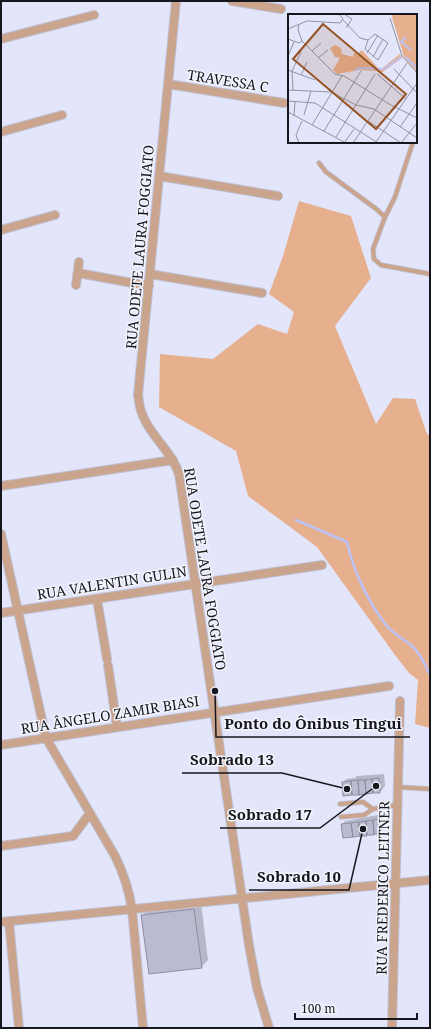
<svg xmlns="http://www.w3.org/2000/svg" width="431" height="1029" font-family="'Noto Serif',serif">
<style>
.green{fill:#e6b08f}
.shadow{fill:#0003}
.lines{fill:none;stroke-linecap:round;stroke-linejoin:round}
.stream{stroke:#bdc2f6;stroke-width:2.5}
.building{fill:#b9bcd0;stroke:#8c8ea1}
.lane-casing{stroke:#bec1d3;stroke-width:5.5}
.street-casing{stroke:#bec1d3;stroke-width:10}
.lane{stroke:#caa48d;stroke-width:4}
.street{stroke:#caa48d;stroke-width:8}
.labels{text-anchor:middle;stroke-width:3;stroke-linejoin:round;paint-order:stroke}
.street-label{font-size:14px;fill:#16171e;stroke:#f3f4fc}
.inset-river{fill:none;stroke:#bdc2f6;stroke-width:2}
.inset-road{fill:none;stroke:#9193a3;stroke-width:1}
.view{fill:#965324;fill-opacity:0.15;stroke:#965324;stroke-width:2}
.inset-edge{fill:none;stroke:#16171e;stroke-width:2}
.leader{fill:none;stroke:#16171e;stroke-width:1.5}
.callout-dot{fill:#16171e;stroke:#f3f4fc;stroke-width:1.5}
.callout-label{font-size:15px;text-anchor:middle;font-weight:bold;fill:#16171e;stroke:#f3f4fc;stroke-width:3;stroke-linejoin:round;paint-order:stroke}
</style>
<rect width="100%" height="100%" fill="#e3e6fb"/>
<path class="green" d="M299,201L351,216L371,278L335,326L376,424L393,398L415,399L427,434L430,435V728L415,724L418,680L409,673L395,655L317,547L248,496L236,451L159,407L160,354L213,359L258,324L287,334L294,312L269,294L283,256Z"/>
<path class="shadow" d="M384,774L385,786L380,792L344,795L343,783L346,779L355,778L357,776Z
M378,815V817L383,816L384,829L381,833L343,837L342,824L345,821Z
M201,902L208,960L201,967L142,916L149,909Z"/>
<g class="lines">
<path class="stream" d="M296,520L347,542C353,570 368,602 386,625C394,635 406,640 414,648C421,655 426,667 430,675"/>
</g>
<path class="building" d="M379,778L380,793H373L372,779Z
M372,779L373,793L366,794L365,780Z
M358,780H365L366,794L359,795Z
M358,780L359,795H352L351,781Z
M351,781L352,795L343,796L342,782Z
M380,819L381,834H374L373,820Z
M373,820L374,835H367L366,821Z
M366,821L367,836H360L359,822Z
M358,822L360,836L353,837L351,823Z
M351,823L353,837L343,838L341,824Z
M194,909L202,968L149,974L141,915Z"/>
<g class="lines">
<defs>
<path id="lane" d="M319,163L326,172L375,208L385,217L373,249L374,259L381,265L430,274
M385,217L395,197L413,142
M398,787L430,789
M340,804L363,802L373,809L364,815L341,817
M373,809L397,805"/>
<path id="street" d="M176,1L138,395C139,399 139,403 140,407C146,433 171,449 179,474L249,945L257,988L269,1028
M232,1L281,9
M1,39L94,15
M168,84L284,103
M1,132L62,115
M159,176L278,196
M1,230L55,215
M78,273L149,286
M150,274L262,293
M76,285L79,262
M1,486L173,460
M1,534L46,738L115,856C124,874 129,890 132,909L143,1028
M97,599L107,659
M1,613L322,565
M108,665L117,727
M1,745L389,686
M1,846L73,836L90,813
M9,921L19,1028
M1,922L430,880
M392,1028L400,701"/>
</defs>
<use href="#lane" class="lane-casing"/>
<use href="#street" class="street-casing"/>
<use href="#lane" class="lane"/>
<use href="#street" class="street"/>
</g>
<g class="labels">
<g class="street-label">
<text transform="translate(228 81) rotate(9)" y="5">TRAVESSA C</text>
<text transform="translate(140 247) rotate(-85)" y="5">RUA ODETE LAURA FOGGIATO</text>
<text transform="translate(205 569) rotate(81)" y="5">RUA ODETE LAURA FOGGIATO</text>
<text transform="translate(112 583) rotate(-9)" y="5">RUA VALENTIN GULIN</text>
<text transform="translate(110 715) rotate(-9)" y="5">RUA ÂNGELO ZAMIR BIASI</text>
<text transform="translate(383 888) rotate(-89)" y="5">RUA FREDERICO LEITNER</text>
</g>
</g>
<g transform="translate(288 14)">
<rect width="129" height="129" fill="#e3e6fb"/>
<path d="M105,0H129V58L116,43L104,3ZM47,31L53,34L54,40L65,43L66,38L69,40L74,36L92,56L112,40L114,44L92,60L89,57L71,56L49,60L45,56L52,44L47,43L42,34Z" fill="#e6b08f"/>
<path class="inset-river" d="M118,23L113,28L123,36M118,43L129,54M67,56L73,54L96,55L113,43"/>
<path class="inset-road" d="M56,0L64,5L58,14M102,4L114,42L129,59M55,6L72,24L80,26M11,10L10,16L14,27L47,60L56,62L101,90L129,104M0,15L19,7L52,9L55,5L51,0M87,20L100,29L90,46L77,35L80,26ZM0,25L11,29L14,27M24,37L33,29M79,39L90,21M0,42L6,28M85,43L95,25M30,44L40,36M106,55L129,79M0,56L27,66M89,60L118,85M13,61L19,48M0,76L43,78L68,91L86,95L129,124M5,76L4,57L13,38M0,87L27,89L90,129M0,98L58,129M16,101L23,77M6,102L7,87M80,107L113,129M24,111L54,62M112,113L129,89M36,117L73,57M48,123L87,60M57,128L66,115M88,128L129,69M11,129L8,121L14,107M65,129L119,49M113,129L129,109"/>
<path class="view" d="M35,10L118,80L88,115L5,45Z"/>
<rect width="129" height="129" class="inset-edge"/>
</g>
<path class="leader" d="M215 691L216 737H410M347 789L282 773H182M376 786L320 828H220M363 829L349 890H249"/>
<g class="callout-dot">
<circle cx="215" cy="691" r="4"/>
<circle cx="347" cy="789" r="4"/>
<circle cx="376" cy="786" r="4"/>
<circle cx="363" cy="829" r="4"/>
</g>
<g class="callout-label">
<text x="313" y="729">Ponto do Ônibus Tingui</text>
<text x="232" y="765">Sobrado 13</text>
<text x="270" y="820">Sobrado 17</text>
<text x="299" y="882">Sobrado 10</text>
</g>
<rect width="431" height="1029" fill="none" stroke="#16171e" stroke-width="4"/>
<path d="M295 1013v6h122v-6" fill="none" stroke="#16171e" stroke-width="2"/>
<text x="301" y="1013" font-size="12" fill="#16171e" stroke="#f3f4fc" stroke-width="3" paint-order="stroke">100 m</text>
</svg>
